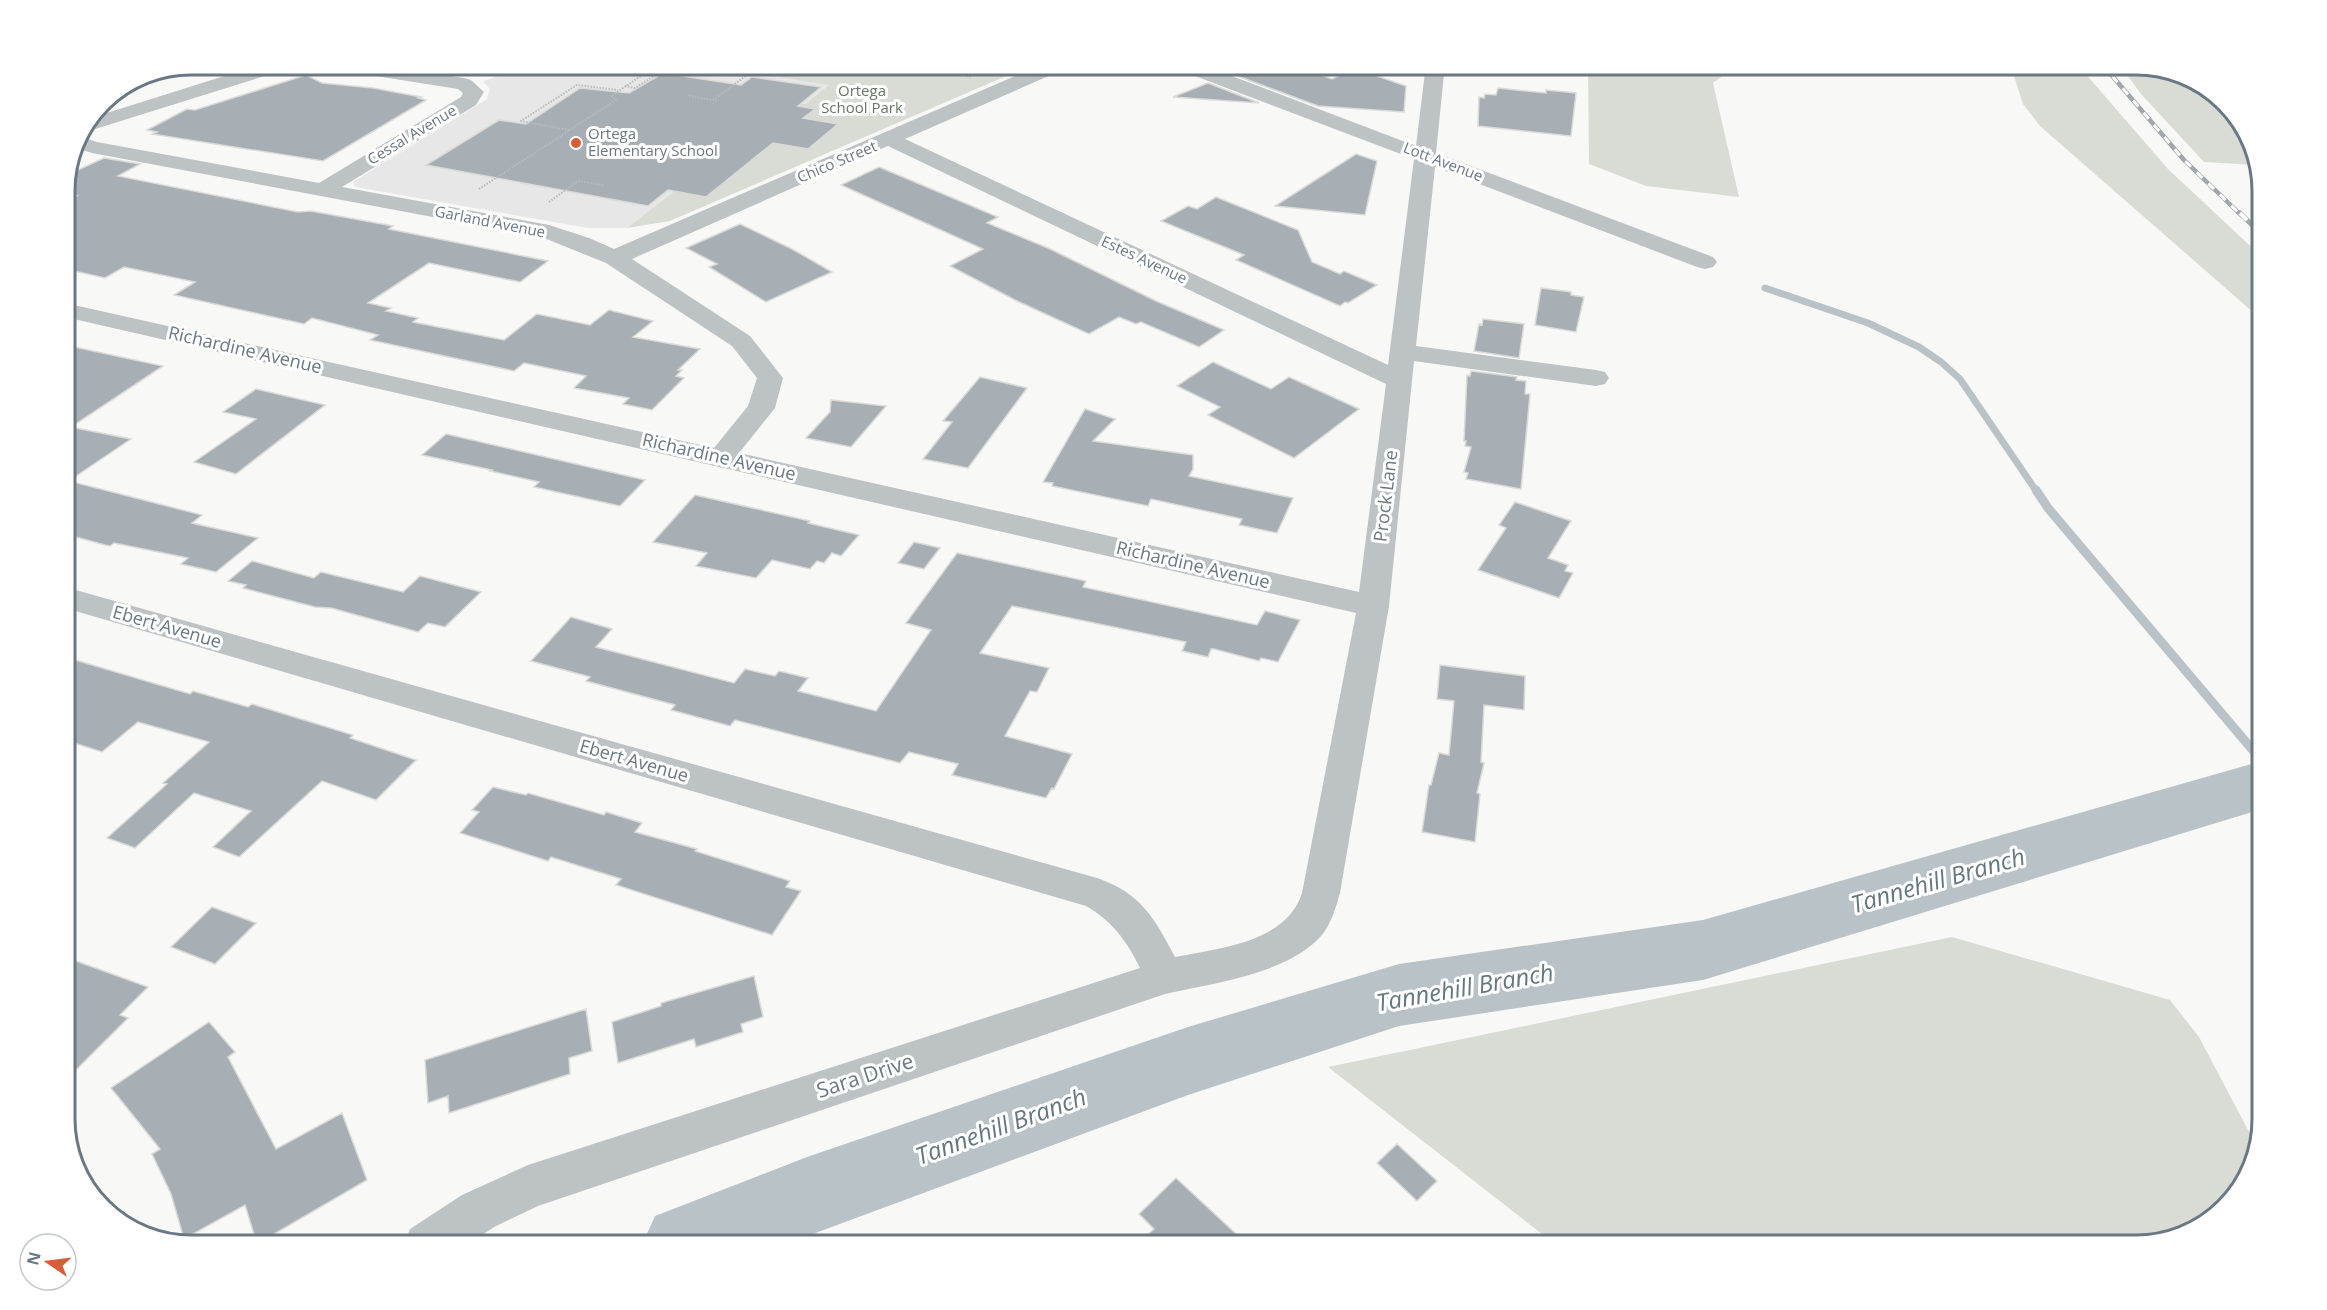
<svg xmlns="http://www.w3.org/2000/svg" width="2327" height="1310" font-family="'Open Sans',sans-serif">
<style>
.built{fill:#e6e7e6}
.green{fill:#d8dcd5}
.lines{fill:none;stroke-linecap:round;stroke-linejoin:round}
.stream-far1{stroke:#b9c3c7;stroke-width:7}
.stream{stroke:#b9c3c7;stroke-width:9}
.river{fill:#b9c3c7;fill-rule:evenodd}
.building{fill:#a8afb4;stroke:#dadad8;stroke-width:1.5}
.path{stroke:#b8bbbe;stroke-width:2;stroke-dasharray:1.5 1.5;stroke-linecap:butt}
.minor{fill:#bdc2c5;fill-rule:evenodd}
.rail-far1-casing{stroke:#a0a6ab;stroke-width:4.5}
.rail-casing{stroke:#a0a6ab;stroke-width:5}
.rail-far1{stroke:#fff;stroke-width:3;stroke-dasharray:8;stroke-linecap:butt}
.rail{stroke:#fff;stroke-width:4;stroke-dasharray:10;stroke-linecap:butt}
.poi-dot{fill:#d55e39;stroke:#fff;stroke-width:2}
.labels{text-anchor:middle;stroke-width:6;stroke-linejoin:round;paint-order:stroke}
.far-park-label{font-size:15px;fill:#677764;stroke:#fff}
.far-poi-label{font-size:15px;fill:#6a7884;stroke:#fff;text-anchor:start}
.far-street-label{font-size:15px;fill:#6a7884;stroke:#fff}
.street-label{font-size:18px;fill:#6a7884;stroke:#fff}
.near-street-label{font-size:21px;fill:#6a7884;stroke:#fff}
.near-water-label{font-size:24px;font-style:italic;fill:#65787f;stroke:#fff}
.rim{fill:none;stroke:#6a7884;stroke-width:3}
</style>
<rect width="100%" height="100%" fill="#f8f8f6"/>
<path class="built" d="M647,64L738,77L746,72L830,84L805,104L790,101L627,228H588L355,187L353,182L487,99L490,89L483,81L533,65Z"/>
<path class="green" d="M647,65H1032L670,221L627,228L790,101L805,104L829,85L746,72L738,77Z
M1588,65H1737L1713,83L1739,197L1646,186L1589,164Z
M1999,65H2078L2168,169L2262,257V320L2040,126L2023,104L2013,73Z
M2120,65H2136L2199,81L2246,134L2256,165L2204,162L2141,94Z
M1952,937L2170,1000L2199,1037L2256,1145L2246,1182L2200,1228L2136,1245H1556L1328,1067Z"/>
<g class="lines">
<path class="stream-far1" d="M1765,288L1868,323L1919,347L1941,362L1960,379L2037,492"/>
<path class="stream" d="M2036,490L2048,508L2262,761"/>
<path class="river" d="M2262,761V809L1703,980L1399,1026L1188,1095L783,1245H642L655,1216L807,1157L1188,1027L1399,964L1703,920Z"/>
</g>
<path class="building" d="M1254,64H1292L1332,79L1354,68L1406,86L1404,112L1318,106L1232,74Z
M663,73L741,85L752,77L821,87L798,106L815,109L803,118L838,124L808,149L773,143L706,197L668,190L648,206L426,165L499,120L526,124L580,88L629,93Z
M306,75L322,83L373,88L421,97L418,98L426,100L323,161L152,134L157,132L147,130L187,109L195,110Z
M1208,83L1259,103L1173,97Z
M1498,88L1546,93V90L1576,93L1571,136L1478,126L1479,97L1484,98L1485,94L1496,95Z
M1356,154L1377,161L1365,215L1275,206Z
M104,158L140,164L118,176L298,212L311,211L393,226L389,229L548,261L520,282L429,263L368,303L391,308L386,311L418,318L413,322L504,340L537,314L590,325L609,310L653,321L633,337L700,349L678,370H682L676,376L684,378L652,410L623,404L629,398L574,388L586,376L524,363L514,371L370,340L378,335L312,318L304,324L174,295L195,282L124,267L105,278L65,269V203L77,196L65,194L69,166L78,170Z
M879,167L998,217L987,223L1048,248L1156,301L1224,330L1199,347L1141,322L1136,324L1119,317L1089,334L1017,301L950,266L983,249L841,185Z
M1216,197L1298,230L1312,262L1340,274L1344,271L1377,285L1348,303L1345,302L1340,306L1236,260L1244,255L1161,221L1188,206L1197,209Z
M740,224L792,249L832,272L766,302L709,267L717,264L686,248Z
M1541,288L1571,292V295L1584,297L1576,332L1535,325Z
M1483,319L1524,324L1519,358L1474,351L1479,324L1482,325Z
M65,345L163,366L71,427L131,439L69,481L202,515L192,523L258,538L216,572L181,564L188,558L114,543L110,546L105,545L65,534Z
M1213,362L1271,389L1289,377L1359,409L1294,458L1208,415L1220,407L1177,386Z
M1471,371L1517,377L1516,380L1526,381L1525,394H1530L1521,489L1466,479L1468,473L1464,472L1471,447L1465,446L1466,441H1464L1467,375L1470,376Z
M980,377L1027,388L968,468L923,459L952,422L943,421Z
M256,389L325,405L236,474L194,462L256,419L223,412Z
M831,400L886,406L851,447L806,438L830,412Z
M1085,409L1115,419L1093,441L1193,455V469L1189,476L1293,498L1277,533L1239,525L1242,519L1151,499L1148,506L1052,486L1053,483L1043,482Z
M446,434L550,458L645,480L620,506L534,487L539,482L490,471L492,470L422,455Z
M695,495L810,521L808,523L859,535L841,556L832,553L824,563L817,561L810,569L772,560L756,578L696,566L707,553L653,542Z
M1515,502L1571,521L1548,558L1568,565L1565,571L1573,573L1559,598L1478,570L1506,528L1499,525Z
M914,542L940,548L924,569L898,563Z
M957,553L1086,581L1083,587L1257,625L1265,611L1300,620L1278,662L1261,658L1259,661L1214,649H1211L1208,657L1182,651L1186,642L1012,606L980,653L1049,668L1037,692L1030,691L1005,736L1072,754L1054,789L1052,788L1046,798L952,775L958,764L909,752L900,763L735,720L730,726L671,710L675,705L586,681L590,677L531,661L571,617L612,629L596,647L734,683L745,669L775,676L779,671L808,678L798,691L876,711L931,630L906,623Z
M252,561L314,578L321,572L403,592L420,576L481,592L445,627L428,623L418,632L331,608L315,607L243,588L246,585L228,581Z
M65,657L190,694L193,691L248,707L252,704L353,735L350,738L416,760L376,800L322,781L239,857L213,847L251,811L194,793L135,848L107,838L167,784L163,783L209,742L138,722L102,752L65,740Z
M1440,665L1525,676L1524,710L1484,705L1481,762L1484,763L1477,793L1480,794L1475,842L1422,832L1429,785H1431L1439,753L1449,755L1454,701L1437,699Z
M493,787L526,795L528,793L604,815L606,812L642,823L635,832L697,849L695,851L790,881L786,887L801,891L772,935L616,885L621,879L551,857L548,861L460,833L479,812L472,810Z
M212,907L256,923L215,964L171,947Z
M65,957L148,987L120,1015L128,1018L65,1081Z
M754,976L763,1017L741,1024L743,1032L696,1047L694,1039L618,1063L612,1022L661,1006V1003Z
M586,1009L592,1051L569,1058L570,1074L449,1113L448,1096L428,1103L425,1060Z
M209,1022L235,1052L228,1057L276,1149L342,1113L367,1180L257,1244L245,1205L184,1239L171,1194L152,1154L160,1149L111,1088Z
M1397,1144L1437,1181L1417,1201L1377,1163Z
M1176,1178L1248,1245H1136L1154,1229L1139,1214Z"/>
<g class="lines">
<path class="path" d="M789,64L860,67
M880,64H914
M929,64L971,77
M625,86L635,88L668,67
M689,96L718,101
M713,100L758,67L773,64
M569,130L521,121L577,85L618,90
M479,189L616,100L611,96L644,74L671,64
M549,202L578,181L603,185"/>
<path class="minor" d="M262,64H292L290,68L92,130L82,131L91,118Z
M329,64H377L464,78L471,80L484,92L476,105L342,187L549,225L589,238L614,249L1043,64H1069L1067,68L905,139L1388,365L1414,159L1174,68L1172,64H1200L1416,146L1426,64H1445L1436,153L1713,257L1717,262L1713,267L1705,269L1697,267L1435,167L1416,346L1596,370L1605,372L1609,378L1605,384L1596,386L1414,361L1389,606L1340,893C1336,907 1331,924 1322,935C1288,974 1213,983 1165,994L538,1206L494,1227L467,1245H404L410,1229L462,1195L528,1165L1140,968C1127,941 1112,921 1086,906L65,608V587L1097,878C1141,893 1155,919 1175,957C1219,948 1286,943 1302,893L1356,613L65,317V303L714,448L748,406L757,378L732,346L606,263L544,238L92,153L73,147L79,136L97,142L319,183L461,97L463,93L458,89L338,70L331,68ZM888,146L1386,384L1359,592L739,453L775,408L783,378L750,336L632,259Z"/>
<defs>
<path id="rail-far1" d="M2102,64L2184,160L2241,215"/>
<path id="rail" d="M2240,213L2262,235"/>
</defs>
<use href="#rail-far1" class="rail-far1-casing"/>
<use href="#rail" class="rail-casing"/>
<use href="#rail-far1" class="rail-far1"/>
<use href="#rail" class="rail"/>
</g>
<circle class="poi-dot" cx="576" cy="143" r="6"/>
<g class="labels">
<g class="far-park-label">
<text x="862" y="96">Ortega<tspan x="862" dy="17">School Park</tspan></text>
</g>
<g class="far-poi-label">
<text x="588" y="139">Ortega<tspan x="588" dy="17">Elementary School</tspan></text>
</g>
<g class="far-street-label">
<text transform="translate(412 135) rotate(-31)" y="5">Cessal Avenue</text>
<text transform="translate(837 162) rotate(-23)" y="5">Chico Street</text>
<text transform="translate(1443 162) rotate(21)" y="5">Lott Avenue</text>
<text transform="translate(490 222) rotate(11)" y="5">Garland Avenue</text>
<text transform="translate(1144 260) rotate(25)" y="5">Estes Avenue</text>
</g>
<g class="street-label">
<text transform="translate(245 350) rotate(13)" y="6">Richardine Avenue</text>
<text transform="translate(719 457) rotate(13)" y="6">Richardine Avenue</text>
<text transform="translate(1386 496) rotate(-83)" y="6">Prock Lane</text>
<text transform="translate(1193 565) rotate(13)" y="6">Richardine Avenue</text>
<text transform="translate(167 627) rotate(16)" y="6">Ebert Avenue</text>
<text transform="translate(634 761) rotate(16)" y="6">Ebert Avenue</text>
</g>
<g class="near-street-label">
<text transform="translate(865 1076) rotate(-18)" y="7">Sara Drive</text>
</g>
<g class="near-water-label">
<text transform="translate(1938 881) rotate(-16)" y="8">Tannehill Branch</text>
<text transform="translate(1465 988) rotate(-10)" y="8">Tannehill Branch</text>
<text transform="translate(1001 1127) rotate(-20)" y="8">Tannehill Branch</text>
</g>
</g>
<path d="M0 0H2327V1310H0ZM191 75H2136A116 116 0 0 1 2252 191V1119A116 116 0 0 1 2136 1235H191A116 116 0 0 1 75 1119V191A116 116 0 0 1 191 75Z" fill="#fff" fill-rule="evenodd"/>
<path class="rim" d="M191 75H2136A116 116 0 0 1 2252 191V1119A116 116 0 0 1 2136 1235H191A116 116 0 0 1 75 1119V191A116 116 0 0 1 191 75Z"/>
<g transform="translate(48 1262) rotate(284)"><circle r="28" fill="#ffffff" stroke="#c3c9ce" stroke-width="1.5"/>
<path d="M0-4.5L10 22L0 15L-10 22Z" fill="#d55e39"/>
<text y="-9" font-size="16" font-weight="bold" text-anchor="middle" fill="#6a7884">N</text>
</g>
</svg>
